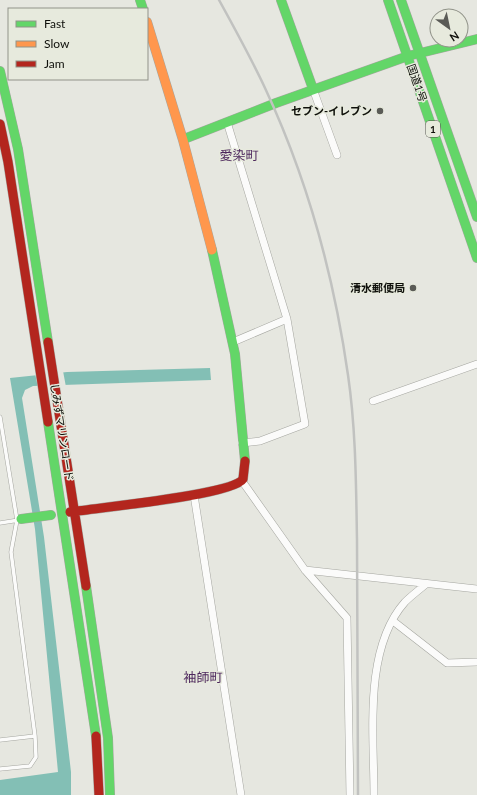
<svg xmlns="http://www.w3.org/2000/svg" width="477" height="795" font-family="Lato,'Noto Sans JP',sans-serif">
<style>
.water{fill:#83bfb5}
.pier{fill:#e6e7e0}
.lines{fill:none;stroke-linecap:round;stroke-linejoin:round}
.lane-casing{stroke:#a5a6a0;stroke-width:4.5}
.street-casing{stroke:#a5a6a0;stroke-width:8}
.fast-casing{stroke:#a5a6a0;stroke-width:10}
.slow-casing{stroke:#a5a6a0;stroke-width:10}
.jam-casing{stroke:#a5a6a0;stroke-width:10}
.lane{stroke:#fbfbfa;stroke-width:3.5}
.street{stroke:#fbfbfa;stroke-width:7}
.fast{stroke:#63d668;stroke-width:9}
.slow{stroke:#ff974d;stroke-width:9}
.jam{stroke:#b3261e;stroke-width:9}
.rail{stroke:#c1c2c0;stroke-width:2.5}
.poi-dot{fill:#5a5b56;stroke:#e7eadd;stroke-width:1.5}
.labels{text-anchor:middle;stroke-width:3;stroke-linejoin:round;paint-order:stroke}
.shield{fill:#e7eadd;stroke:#50514a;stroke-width:1}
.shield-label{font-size:10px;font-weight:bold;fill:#0f100b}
.street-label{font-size:11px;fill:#0f100b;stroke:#e7eadd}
.poi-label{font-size:11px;font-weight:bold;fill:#0f100b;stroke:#e7eadd;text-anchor:end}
.quarter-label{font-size:13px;fill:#4d275d;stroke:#e7eadd}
</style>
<rect width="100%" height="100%" fill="#e6e7e0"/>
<path class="water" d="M210,368L211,380L33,386L25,390L22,398L44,537L71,772V795H0V780L58,772L35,529L10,378L67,372Z"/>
<path class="pier" d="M63,371L66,387L38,388L35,373Z"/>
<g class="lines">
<defs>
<path id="lane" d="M0,417L17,520L11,552L35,736L0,740
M0,523L19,520
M0,769L30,766L36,757L35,736"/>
<path id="street" d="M313,89L337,155
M227,122L287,319L305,424L260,441L242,443
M233,342L287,319
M373,401L477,364
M242,481L305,570L347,618L350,795
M194,495L241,795
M305,570L477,589
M393,621L447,663L477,662
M374,795C374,736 363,649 405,602C411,596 419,590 426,584"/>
<path id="fast" d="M140,0L143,9
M281,0L313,89
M388,0L477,258
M401,0L477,217
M0,71L18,149L48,342
M184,139L276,103L408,56L477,39
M212,250L235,354L245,461
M48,422L96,736
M21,519L51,515
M86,586L108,738L110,795"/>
<path id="slow" d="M147,22L183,140L212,250"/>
<path id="jam" d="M0,124L8,162L48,422
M48,342L86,586
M70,512C96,508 233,495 243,479L245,461
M96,736L99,795"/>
</defs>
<use href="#lane" class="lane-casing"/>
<use href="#street" class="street-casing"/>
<use href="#fast" class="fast-casing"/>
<use href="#slow" class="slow-casing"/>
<use href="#jam" class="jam-casing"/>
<use href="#lane" class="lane"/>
<use href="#street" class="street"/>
<use href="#fast" class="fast"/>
<use href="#slow" class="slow"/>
<use href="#jam" class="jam"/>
<path class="rail" d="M219,0C235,29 251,58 265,88C307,178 334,277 348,375C356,430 356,485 357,540C358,625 358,710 358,795"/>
</g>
<g class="poi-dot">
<circle cx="380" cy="111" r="4"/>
<circle cx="413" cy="288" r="4"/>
</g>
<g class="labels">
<rect class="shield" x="426" y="121" width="14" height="16" rx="3"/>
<g class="shield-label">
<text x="433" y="133">1</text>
</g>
<g class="street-label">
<text transform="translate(417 83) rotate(71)" y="4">国道1号</text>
<text transform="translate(62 432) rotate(81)" y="4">しみずマリンロード</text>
</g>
<g class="poi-label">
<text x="372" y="115">セブン-イレブン</text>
<text x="405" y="292">清水郵便局</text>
</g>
<g class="quarter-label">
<text x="239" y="160">愛染町</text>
<text x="203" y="682">袖師町</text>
</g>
</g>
<rect x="8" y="8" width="140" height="72" fill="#e7eadd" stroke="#919389"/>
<rect x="16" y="21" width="20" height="6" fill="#63d668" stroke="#919389"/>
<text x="44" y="28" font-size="12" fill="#0f100b">Fast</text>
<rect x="16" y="41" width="20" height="6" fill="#ff974d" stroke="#919389"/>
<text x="44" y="48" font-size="12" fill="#0f100b">Slow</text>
<rect x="16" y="61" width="20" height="6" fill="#b3261e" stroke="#919389"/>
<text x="44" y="68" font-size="12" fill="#0f100b">Jam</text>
<g transform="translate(449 28) rotate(147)"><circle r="19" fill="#e7eadd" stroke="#919389"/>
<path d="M0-3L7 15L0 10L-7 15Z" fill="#5a5b56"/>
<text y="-6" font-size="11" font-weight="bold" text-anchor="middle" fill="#0f100b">N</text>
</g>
</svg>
